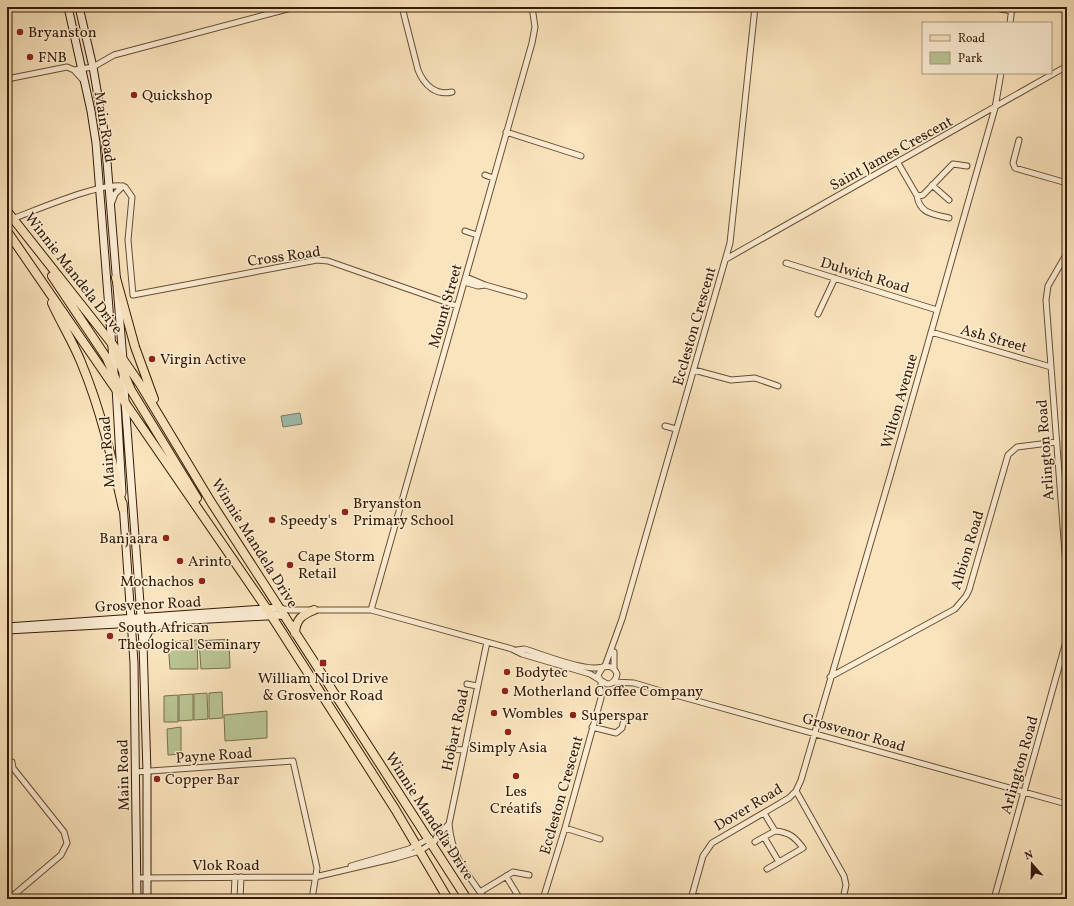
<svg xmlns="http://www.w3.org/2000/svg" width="1074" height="906" font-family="Vollkorn,serif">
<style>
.green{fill:#bac594;stroke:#78704c}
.water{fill:#9ebfb0;stroke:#747d6c}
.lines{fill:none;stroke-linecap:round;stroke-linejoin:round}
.street-casing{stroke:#664d33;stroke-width:7}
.secondary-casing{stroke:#351b05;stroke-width:9}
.primary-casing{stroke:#351b05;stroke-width:10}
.street{stroke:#fcedd4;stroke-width:5}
.secondary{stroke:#fcedd4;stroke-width:7}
.primary{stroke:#fae4bd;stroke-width:8}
.poi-dot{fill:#8f2418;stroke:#fcedd4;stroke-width:1.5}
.labels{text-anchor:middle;stroke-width:3;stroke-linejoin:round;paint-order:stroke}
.poi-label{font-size:15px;fill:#351b05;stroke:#fcedd4;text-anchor:start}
.street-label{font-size:15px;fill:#351b05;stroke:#fcedd4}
</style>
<rect width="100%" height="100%" fill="#fae4bd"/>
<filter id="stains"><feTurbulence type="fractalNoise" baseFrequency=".005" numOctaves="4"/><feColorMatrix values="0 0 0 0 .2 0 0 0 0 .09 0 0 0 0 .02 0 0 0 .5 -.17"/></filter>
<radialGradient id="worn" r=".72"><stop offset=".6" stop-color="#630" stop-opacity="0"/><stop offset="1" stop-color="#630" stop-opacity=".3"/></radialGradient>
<path class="green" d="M229,639L230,668L201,669L199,641Z
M197,640L198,669H170L168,642Z
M222,692L223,718L209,719V693Z
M207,693L208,719L194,720V694Z
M193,694V720L179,721V695Z
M178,695V722H164V696Z
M267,711V738L225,741L224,715Z
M181,727V754L168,755L167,729Z"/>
<path class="water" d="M300,413L302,424L283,427L281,416Z"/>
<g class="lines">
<defs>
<path id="street" d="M402,7L418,70C424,85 436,96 452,92
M990,7L1012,11
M1010,23L1012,7
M74,70L93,67L114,55L295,7
M7,79L67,67L74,70L83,80
M506,132L581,156
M1019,140L1013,163L1015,168L1067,183
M898,163L916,194L919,196L923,195L953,164L967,166
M485,175L493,178
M932,185L949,200
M917,196C920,214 933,214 949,218
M111,205L115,194L123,186
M12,219C34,211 108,179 125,187L132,197L128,240L133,295L317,260L328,261L457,306
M465,231L477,235
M1067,253L1048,286L1046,300L1067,579
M726,259L1067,66
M786,263L937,310
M466,277L485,285L524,296
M464,282L478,286L485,285
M818,314L835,278
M931,332L1051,367
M694,370L731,380L755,378L778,386
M665,426L676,429
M279,608L290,610H371L512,649L522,654L590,674L600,680
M371,610L532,43L535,27L532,7
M517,650L524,649C545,655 572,667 593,668C603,669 612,661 617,674C616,680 613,684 607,684L600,680L598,675L603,667
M614,652V668
M605,666L622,619L730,243L755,7
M830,677L955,609L966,596L969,590L1008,455L1017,447L1057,442
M614,682L634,683L654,689L1067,804
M467,684L477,686
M592,727L616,733L622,728L625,716
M449,749L464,750
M136,772L293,761L317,868L312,899
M796,791L844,876L846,885L843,899
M764,813L775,831C789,832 795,837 803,848L779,862L764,837L775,831
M565,828L600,839
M755,842L764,837
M351,866L409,849L430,838
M767,869L779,862
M506,876L520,899
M137,878L315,877L396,858L420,851L435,841L437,836L449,824
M480,892L513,872L529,875
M692,895L706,899
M9,899L61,855L67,843L64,832L13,768L12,762
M234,899L235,877
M240,899L241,877
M485,899C466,872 452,857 449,824L487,642
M543,899L565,828L601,698V682
M691,899L703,856L712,843L789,798L796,791L801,780L891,473L995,108L1001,73
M994,899L1067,638"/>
<path id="secondary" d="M68,7L91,111L96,143L114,373
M79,7L93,67L105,137L123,360
M123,374L143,644L147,772V899
M116,387L122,493
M123,503L134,663L137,899
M7,627L279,608
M7,630L284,615
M144,641L149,631L160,625"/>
<path id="primary" d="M7,211L113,345L140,384L211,502L467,899
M7,231L267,609L395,809L448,899
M52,276L106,357L121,391
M116,278L135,347L154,399
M52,303C61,323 73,342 81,362C101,410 112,459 123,509
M116,355L131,390L197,498
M295,633C296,619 302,615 314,610"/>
</defs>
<use href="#street" class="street-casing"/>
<use href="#secondary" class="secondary-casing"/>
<use href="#primary" class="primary-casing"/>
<use href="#street" class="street"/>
<use href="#secondary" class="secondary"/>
<use href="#primary" class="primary"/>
</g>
<g class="poi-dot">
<circle cx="20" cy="32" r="4"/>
<circle cx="30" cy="57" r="4"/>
<circle cx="134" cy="95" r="4"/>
<circle cx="152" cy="359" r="4"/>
<circle cx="345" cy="512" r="4"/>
<circle cx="272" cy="520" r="4"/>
<circle cx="166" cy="538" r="4"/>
<circle cx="180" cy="561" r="4"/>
<circle cx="290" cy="565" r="4"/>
<circle cx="202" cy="581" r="4"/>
<circle cx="110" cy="636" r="4"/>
<rect x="319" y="659" width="8" height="8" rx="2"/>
<circle cx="507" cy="672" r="4"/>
<circle cx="505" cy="691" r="4"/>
<circle cx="494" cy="713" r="4"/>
<circle cx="573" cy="715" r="4"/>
<circle cx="508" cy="732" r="4"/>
<circle cx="516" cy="776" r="4"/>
<circle cx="157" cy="779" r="4"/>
</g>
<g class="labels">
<g class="poi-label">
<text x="28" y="37">Bryanston</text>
<text x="38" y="62">FNB</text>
<text x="142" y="100">Quickshop</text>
<text x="160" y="364">Virgin Active</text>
<text x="353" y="508">Bryanston<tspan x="353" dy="17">Primary School</tspan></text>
<text x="280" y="525">Speedy's</text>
<text x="158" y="543" text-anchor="end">Banjaara</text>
<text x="298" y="561">Cape Storm<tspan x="298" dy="17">Retail</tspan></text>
<text x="188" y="566">Arinto</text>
<text x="194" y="586" text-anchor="end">Mochachos</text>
<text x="118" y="632">South African<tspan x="118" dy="17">Theological Seminary</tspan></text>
<text x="515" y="677">Bodytec</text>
<text x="323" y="683" text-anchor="middle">William Nicol Drive<tspan x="323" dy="17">&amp; Grosvenor Road</tspan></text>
<text x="513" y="696">Motherland Coffee Company</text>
<text x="502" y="718">Wombles</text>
<text x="581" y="720">Superspar</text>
<text x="508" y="752" text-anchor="middle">Simply Asia</text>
<text x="165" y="784">Copper Bar</text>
<text x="516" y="796" text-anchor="middle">Les<tspan x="516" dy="17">Créatifs</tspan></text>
</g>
<g class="street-label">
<text transform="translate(105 127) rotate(81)" y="5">Main Road</text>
<text transform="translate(891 153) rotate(-29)" y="5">Saint James Crescent</text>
<text transform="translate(284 256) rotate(-8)" y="5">Cross Road</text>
<text transform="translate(74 273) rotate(52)" y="5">Winnie Mandela Drive</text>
<text transform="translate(865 275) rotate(17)" y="5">Dulwich Road</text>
<text transform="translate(445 306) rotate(-74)" y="5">Mount Street</text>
<text transform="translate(694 326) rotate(-74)" y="5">Eccleston Crescent</text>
<text transform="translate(994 338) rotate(16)" y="5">Ash Street</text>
<text transform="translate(899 401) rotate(-74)" y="5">Wilton Avenue</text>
<text transform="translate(1045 450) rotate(-94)" y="5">Arlington Road</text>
<text transform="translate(107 452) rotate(-94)" y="5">Main Road</text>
<text transform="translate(255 543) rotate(58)" y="5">Winnie Mandela Drive</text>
<text transform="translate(967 550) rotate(-73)" y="5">Albion Road</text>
<text transform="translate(148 604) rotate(-3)" y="5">Grosvenor Road</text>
<text transform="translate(455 730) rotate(-78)" y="5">Hobart Road</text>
<text transform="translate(854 732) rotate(16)" y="5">Grosvenor Road</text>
<text transform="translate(214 755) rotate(-4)" y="5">Payne Road</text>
<text transform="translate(1019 765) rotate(-74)" y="5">Arlington Road</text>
<text transform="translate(123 775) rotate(-91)" y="5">Main Road</text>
<text transform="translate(561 795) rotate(-74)" y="5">Eccleston Crescent</text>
<text transform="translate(748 807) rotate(-31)" y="5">Dover Road</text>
<text transform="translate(430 816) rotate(57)" y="5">Winnie Mandela Drive</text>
<text x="226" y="870">Vlok Road</text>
</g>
</g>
<rect width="1074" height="906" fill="none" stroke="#fae4bd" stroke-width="24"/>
<rect x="8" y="8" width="1058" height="890" fill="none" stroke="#351b05" stroke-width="2"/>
<rect x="12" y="12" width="1050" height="882" fill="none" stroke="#351b05"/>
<rect x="922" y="22" width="130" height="52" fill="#fcedd4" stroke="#ac9981"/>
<rect x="930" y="35" width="20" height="6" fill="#fae4bd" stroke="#ac9981"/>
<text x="958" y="42" font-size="12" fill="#351b05">Road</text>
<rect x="930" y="52" width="20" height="12" fill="#bac594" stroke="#ac9981"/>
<text x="958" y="62" font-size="12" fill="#351b05">Park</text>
<g transform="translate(1032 864) rotate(340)" stroke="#fcedd4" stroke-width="3" paint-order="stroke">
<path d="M0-3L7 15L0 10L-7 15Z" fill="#351b05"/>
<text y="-6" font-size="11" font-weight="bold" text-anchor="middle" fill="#351b05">N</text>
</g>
<rect width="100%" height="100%" filter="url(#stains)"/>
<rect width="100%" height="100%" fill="url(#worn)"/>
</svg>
